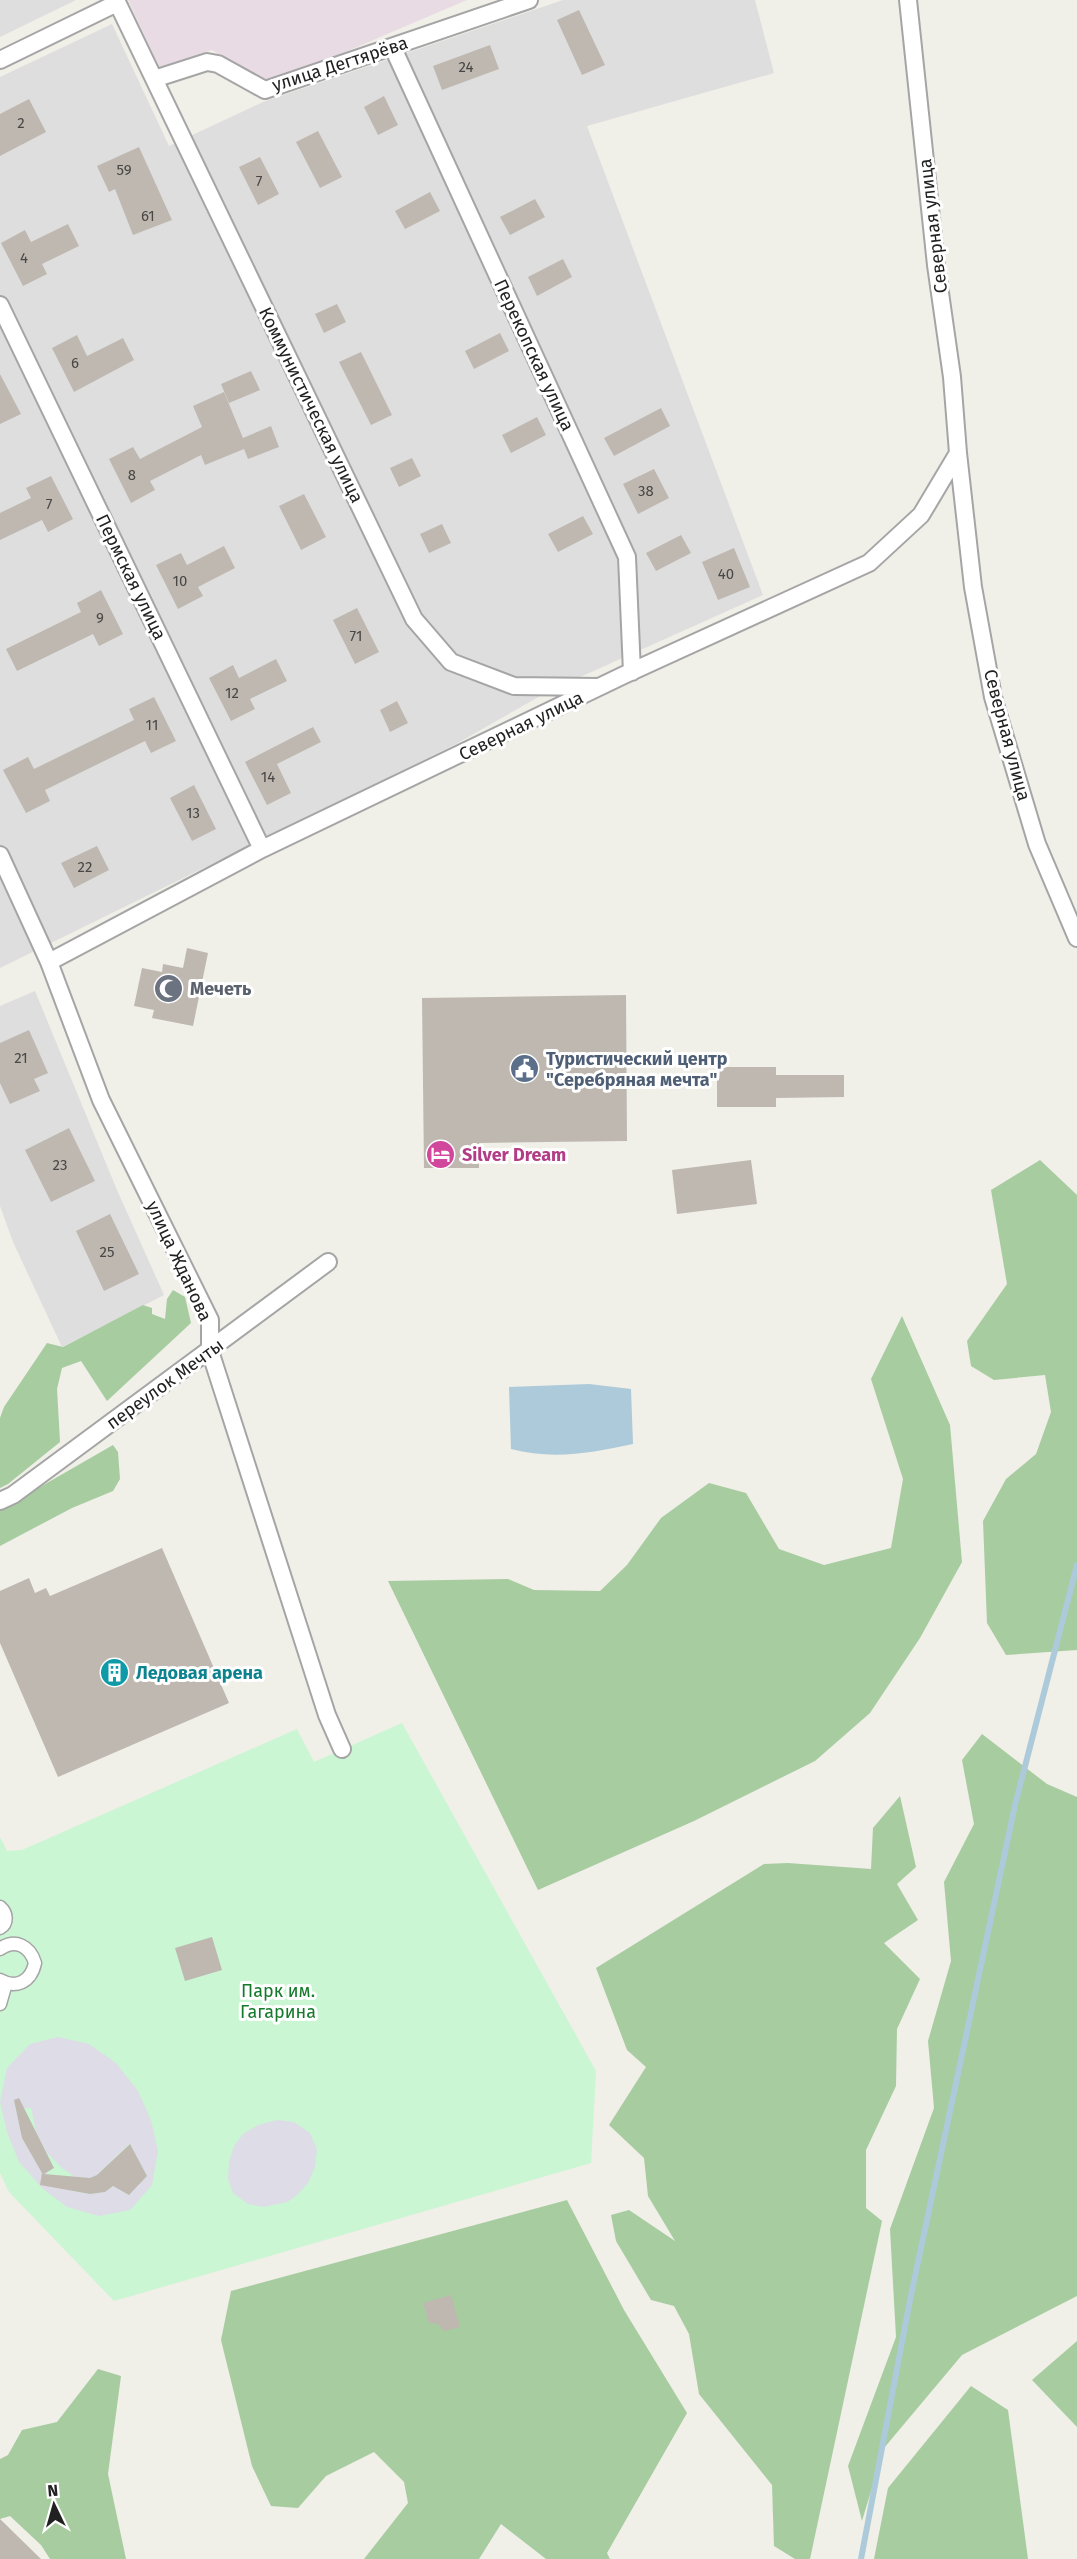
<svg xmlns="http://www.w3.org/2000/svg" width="1077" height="2559" font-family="'Fira Sans',sans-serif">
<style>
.residential{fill:#dfdede}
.industrial{fill:#e9dbe4}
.forest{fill:#a7cca0}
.park{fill:#caf6d3}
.plaza{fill:#dedce6;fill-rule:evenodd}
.water{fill:#accada}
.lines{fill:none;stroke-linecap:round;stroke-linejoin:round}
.stream{stroke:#accada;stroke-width:6}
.building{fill:#beb8b1}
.pedestrian-casing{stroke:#a5a5a5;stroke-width:15}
.minor-casing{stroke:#a5a5a5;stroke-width:20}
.pedestrian{stroke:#fff;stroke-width:12}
.minor{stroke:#fff;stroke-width:16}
.labels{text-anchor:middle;stroke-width:6;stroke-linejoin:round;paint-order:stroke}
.number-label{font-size:15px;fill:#484745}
.street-label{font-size:18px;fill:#212121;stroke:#fff}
.worship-label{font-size:18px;font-weight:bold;fill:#5b616d;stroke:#fff;text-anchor:start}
.service-label{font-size:18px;font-weight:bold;fill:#4e5e75;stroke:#fff;text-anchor:start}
.hotel-label{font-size:18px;font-weight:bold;fill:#b23c85;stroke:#fff;text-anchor:start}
.culture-label{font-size:18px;font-weight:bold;fill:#0d838f;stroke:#fff;text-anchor:start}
.park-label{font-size:18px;fill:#14792a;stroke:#fff}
</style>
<rect width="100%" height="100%" fill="#f0efe8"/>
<path class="residential" d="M0,0H76L0,37Z
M563,0H755L774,73L587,126L763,595L549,691L456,744L0,968V77L112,24L169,146L263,102Z
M35,991L117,1190L164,1295L62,1347L13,1242L0,1206V1006Z"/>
<path class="industrial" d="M128,0H467L268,85L212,50L159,67Z"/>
<path class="forest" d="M1040,1160L1077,1195V1650L1006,1655L987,1623L983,1521L1006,1479L1036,1454L1051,1412L1045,1375L994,1380L971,1366L967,1341L1007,1284L991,1190Z
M173,1290L185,1297L191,1323L107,1401L81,1361L62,1368L57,1389L60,1442L8,1484L0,1488V1418L4,1407L47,1343L63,1347L143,1305L152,1308V1314L165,1319L167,1299Z
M902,1316L950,1425L962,1562L920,1638L870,1713L815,1761L694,1821L538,1890L388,1581L508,1579L534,1590L600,1591L627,1565L661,1518L709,1483L746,1493L779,1549L824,1565L891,1548L903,1479L871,1379Z
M113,1445L118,1452L120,1479L113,1491L72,1508L0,1546V1510Z
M982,1734L1047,1784L1077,1797V2296L962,2355L884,2448L862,2521L848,2466L896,2337L890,2229L934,2108L928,2041L951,1961L944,1882L974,1824L962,1760Z
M900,1796L916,1867L897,1884L918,1920L884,1943L920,1979L897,2029L896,2086L866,2150V2208L882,2221L810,2559H795L774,2546L772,2485L699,2394L689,2334L674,2306L651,2300L616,2241L611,2215L629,2210L675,2241L648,2196L644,2158L609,2125L646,2067L627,2050L596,1968L764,1864L788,1863L871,1869L873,1828Z
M567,2200L624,2310L687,2413L607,2553L610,2559H546L501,2524L479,2559H364L408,2503L404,2482L374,2452L326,2476L298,2508L271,2506L252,2466L221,2340L231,2291Z
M1077,2341V2427L1032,2380Z
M98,2369L121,2376L108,2474L126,2559H50L41,2545L10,2516L0,2519V2459L8,2455L22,2430L57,2422Z
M971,2386L1008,2410L1028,2559H874L888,2488Z"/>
<path class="park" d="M402,1723L596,2071L591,2163L114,2301L9,2192L0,2173V1837L7,1851L22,1850L297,1729L314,1762Z"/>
<path class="plaza" d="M58,2037L89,2044L116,2063L138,2091L151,2120L158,2151L152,2185L130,2210L99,2216L67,2207L42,2188L19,2162L7,2132L0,2102L7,2068L30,2044ZM31,2108L36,2132L47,2153L62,2168L75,2177L90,2178L97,2175L129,2144L147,2176L129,2195L113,2186L105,2192L90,2194L72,2191L55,2181L37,2164L22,2138L16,2109Z
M277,2120L294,2122L310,2133L317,2149L315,2167L308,2183L296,2196L287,2202L263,2207L248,2204L233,2193L228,2179L229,2162L234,2146L243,2134L258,2125Z"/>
<path class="water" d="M589,1384L631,1389L633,1444C592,1453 552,1460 511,1449L509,1387Z"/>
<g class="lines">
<path class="stream" d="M861,2559L910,2300L1015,1805L1077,1565"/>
</g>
<path class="building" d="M579,10L605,65L582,75L557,20Z
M490,45L499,69L442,90L433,66Z
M384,96L398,125L378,135L364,107Z
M29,99L46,132L0,156V114Z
M318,131L342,177L320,188L296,142Z
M139,147L172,220L133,235L115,189L109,192L97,166Z
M260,157L279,194L258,205L239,167Z
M430,192L440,211L405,229L395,211Z
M535,199L545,217L510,235L500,217Z
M68,224L79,246L42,264L47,274L23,286L1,243L25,230L31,242Z
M563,259L572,277L537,296L528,277Z
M337,304L346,322L324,333L315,314Z
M500,333L509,351L474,369L465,351Z
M77,335L87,356L123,338L134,360L74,392L52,348Z
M361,352L392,415L371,425L339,362Z
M251,371L260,390L229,403L221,384Z
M0,374L21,414L0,424Z
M224,392L243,438L271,426L279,447L248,459L244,449L205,465L201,455L150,481L155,490L131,503L109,459L133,447L140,459L202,427L193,406Z
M661,408L670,426L614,456L604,438Z
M537,417L546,435L511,453L502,435Z
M412,458L421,476L399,487L390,468Z
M654,469L669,498L638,514L623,484Z
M51,476L73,519L48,532L42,520L0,540V513L31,498L26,488Z
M304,494L326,537L301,550L279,506Z
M583,516L593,534L558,552L548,534Z
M442,524L451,543L429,553L420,534Z
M681,535L691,553L656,571L646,553Z
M224,546L235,568L198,587L203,596L178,609L156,565L181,553L187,565Z
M734,548L750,587L718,600L702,562Z
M101,590L123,634L99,646L93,634L17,671L6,649L81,612L77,603Z
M357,608L379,652L355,664L333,620Z
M276,659L287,681L250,699L255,709L231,721L209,678L233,665L239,678Z
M154,697L176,741L151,753L145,741L45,790L50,801L26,813L3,770L28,757L34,769L134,720L129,709Z
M397,701L408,723L390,732L380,710Z
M313,727L321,742L277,764L291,793L267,805L245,762Z
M194,785L216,829L192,841L170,798Z
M97,846L109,870L74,888L61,863Z
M187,948L208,953L193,1026L152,1018L154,1010L134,1006L142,968L162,972L163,964L183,968Z
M626,995L627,1141L479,1143V1168H424L422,998Z
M29,1030L48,1073L34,1079L40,1091L10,1104L0,1083V1043Z
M717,1067H776V1075H844V1097L776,1098V1107H717Z
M69,1128L95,1181L51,1202L25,1150Z
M751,1160L757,1204L677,1214L672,1170Z
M110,1214L139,1274L104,1291L76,1231Z
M162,1548L229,1703L58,1777L0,1643V1591L29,1578L35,1593L46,1588L50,1596Z
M212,1937L222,1970L185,1981L175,1948Z
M19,2098L54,2168L44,2174L90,2178L97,2175L130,2144L147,2176L129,2195L113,2186L105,2192L90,2194L40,2185L42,2173L22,2138L14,2100Z
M451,2295L460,2327L444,2331L438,2324L429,2323L423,2303Z
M0,2519L41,2559H0Z"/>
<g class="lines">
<defs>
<path id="pedestrian" d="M0,1907C7,1913 8,1923 0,1928
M0,1949C15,1938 30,1946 35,1963C31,1982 16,1989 0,1980
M0,2004L6,1983"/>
<path id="minor" d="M116,0L414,619L451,662L514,686L599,687
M393,48L627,557L632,672
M0,60L117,3
M154,79L207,62L218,64L265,90L529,0
M0,305L262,849
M958,453L973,587L993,697L1037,844L1077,938
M0,855L49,962L101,1100L210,1320V1351L327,1715L342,1749
M49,962L262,849L624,675L869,563L921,515L958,453L952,377L936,265L908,0
M0,1501L13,1495L328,1262"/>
</defs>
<use href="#pedestrian" class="pedestrian-casing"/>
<use href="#minor" class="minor-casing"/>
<use href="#pedestrian" class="pedestrian"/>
<use href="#minor" class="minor"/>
</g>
<defs>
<symbol id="mosque-disc" viewBox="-11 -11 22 22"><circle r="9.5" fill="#6b7280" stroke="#fff"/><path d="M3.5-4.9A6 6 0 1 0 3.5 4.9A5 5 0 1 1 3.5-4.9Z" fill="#fff"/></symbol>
<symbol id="civic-disc" viewBox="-11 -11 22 22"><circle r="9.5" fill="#5c6f8a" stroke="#fff"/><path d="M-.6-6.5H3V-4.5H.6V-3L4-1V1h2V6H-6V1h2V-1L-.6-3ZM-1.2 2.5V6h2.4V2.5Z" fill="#fff"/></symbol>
<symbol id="hotel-disc" viewBox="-11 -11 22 22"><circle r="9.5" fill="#d1479c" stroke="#fff"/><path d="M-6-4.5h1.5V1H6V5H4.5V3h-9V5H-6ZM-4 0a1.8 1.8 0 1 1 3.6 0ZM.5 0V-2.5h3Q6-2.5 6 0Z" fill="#fff"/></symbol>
<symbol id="building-disc" viewBox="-11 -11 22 22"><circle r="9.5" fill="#0f9aa8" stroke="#fff"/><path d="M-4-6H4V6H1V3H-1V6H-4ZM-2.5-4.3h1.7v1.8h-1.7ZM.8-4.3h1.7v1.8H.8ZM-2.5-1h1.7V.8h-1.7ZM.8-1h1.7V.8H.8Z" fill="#fff"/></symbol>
</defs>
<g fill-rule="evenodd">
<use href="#mosque-disc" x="152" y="972" width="33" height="33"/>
<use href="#civic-disc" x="508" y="1052" width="33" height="33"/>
<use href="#hotel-disc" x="424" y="1138" width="33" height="33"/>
<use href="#building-disc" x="98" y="1656" width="33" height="33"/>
</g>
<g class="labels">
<g class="number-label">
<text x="466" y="72">24</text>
<text x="21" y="128">2</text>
<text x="124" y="175">59</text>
<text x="259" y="186">7</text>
<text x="148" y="221">61</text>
<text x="24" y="263">4</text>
<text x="75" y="368">6</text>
<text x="132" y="480">8</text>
<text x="646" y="496">38</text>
<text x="49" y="509">7</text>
<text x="726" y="579">40</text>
<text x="180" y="586">10</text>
<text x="100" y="623">9</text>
<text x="356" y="641">71</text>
<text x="232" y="698">12</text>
<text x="152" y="730">11</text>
<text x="268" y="782">14</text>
<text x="193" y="818">13</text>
<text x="85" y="872">22</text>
<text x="21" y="1063">21</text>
<text x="60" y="1170">23</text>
<text x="107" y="1257">25</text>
</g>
<g class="street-label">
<text transform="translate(340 64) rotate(-18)" y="6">улица Дегтярёва</text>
<text transform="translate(933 226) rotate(-97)" y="6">Северная улица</text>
<text transform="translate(534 355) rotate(65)" y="6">Перекопская улица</text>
<text transform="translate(311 405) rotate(64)" y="6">Коммунистическая улица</text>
<text transform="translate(131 577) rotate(64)" y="6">Пермская улица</text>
<text transform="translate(521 726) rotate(-26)" y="6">Северная улица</text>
<text transform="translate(1007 735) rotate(75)" y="6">Северная улица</text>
<text transform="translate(179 1261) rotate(65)" y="6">улица Жданова</text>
<text transform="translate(165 1384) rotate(-36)" y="6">переулок Мечты</text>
</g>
<g class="worship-label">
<text x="190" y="995">Мечеть</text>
</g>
<g class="service-label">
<text x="546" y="1065">Туристический центр<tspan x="546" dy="21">"Серебряная мечта"</tspan></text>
</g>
<g class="hotel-label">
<text x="462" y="1161">Silver Dream</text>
</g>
<g class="culture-label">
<text x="136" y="1679">Ледовая арена</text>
</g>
<g class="park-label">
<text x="278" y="1997">Парк им.<tspan x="278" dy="21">Гагарина</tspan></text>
</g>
</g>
<g transform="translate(54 2505) rotate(355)" stroke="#ffffff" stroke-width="4.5" paint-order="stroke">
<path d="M0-4.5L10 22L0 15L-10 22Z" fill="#212121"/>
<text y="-9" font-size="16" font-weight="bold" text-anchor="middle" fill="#212121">N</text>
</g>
</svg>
